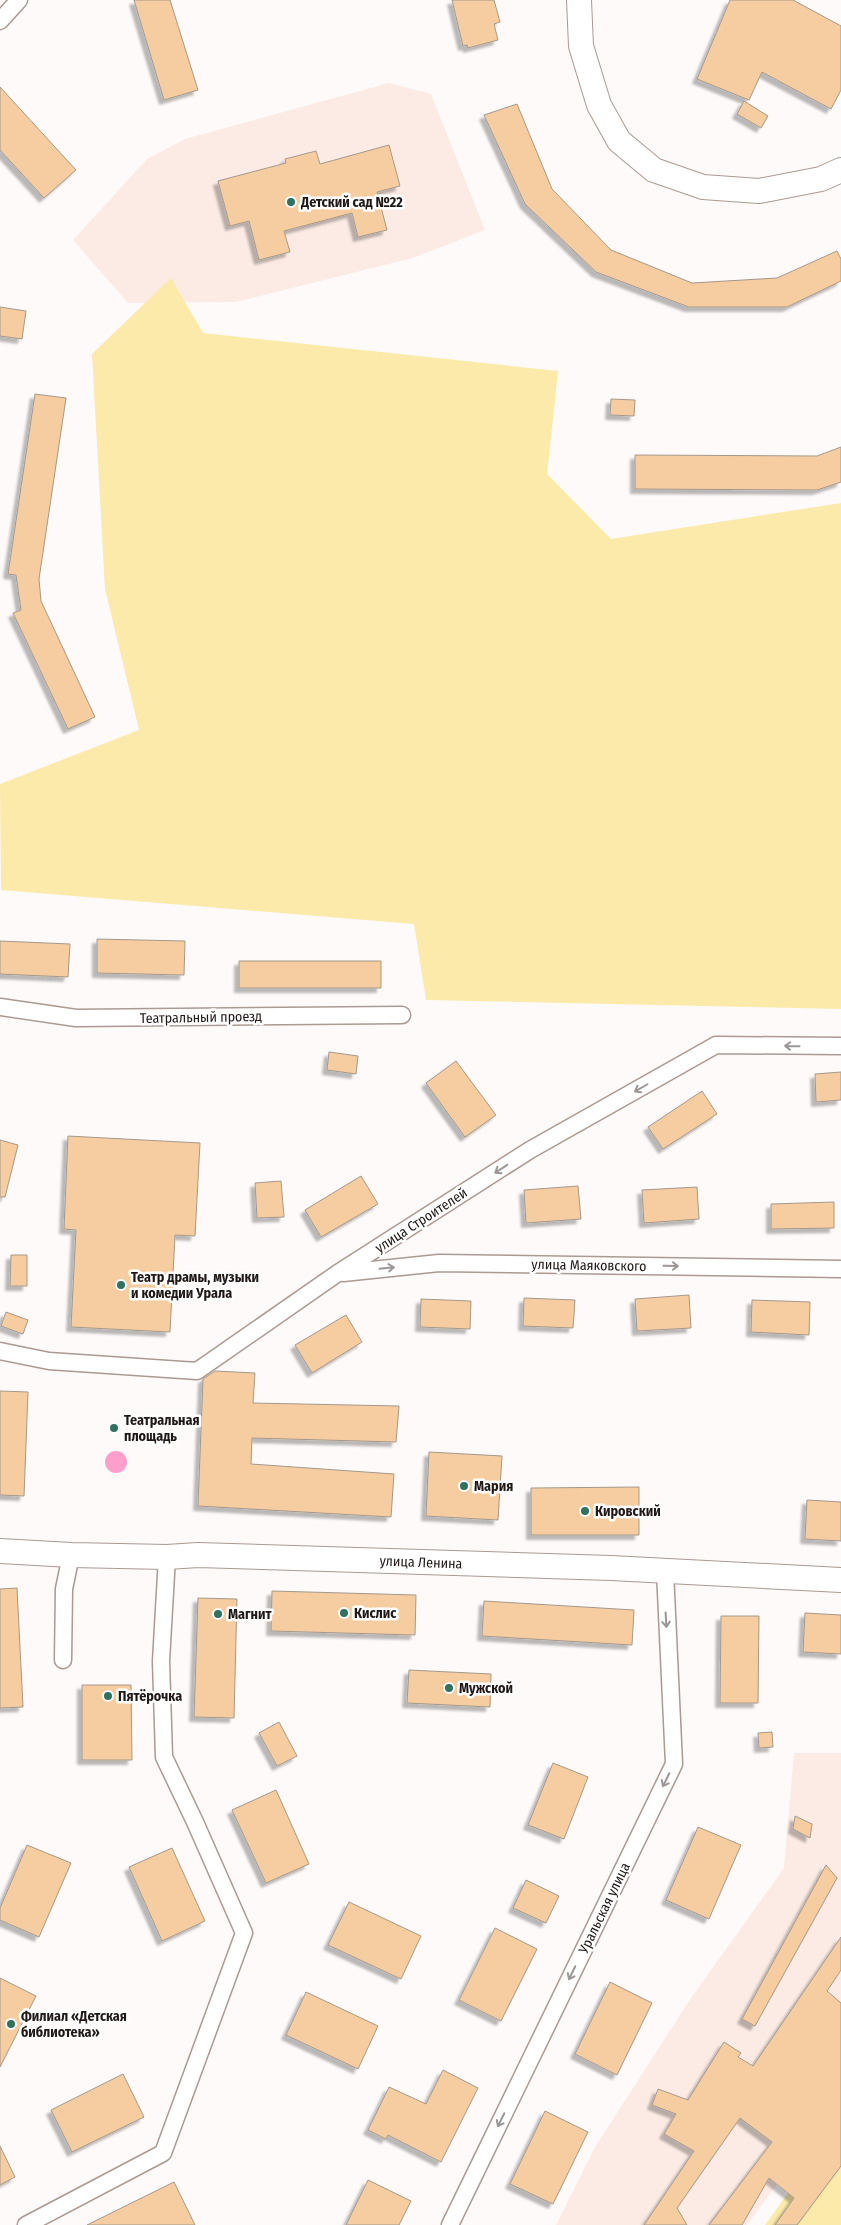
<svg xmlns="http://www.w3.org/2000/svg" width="841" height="2225" font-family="'Fira Sans Condensed',sans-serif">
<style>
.built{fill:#fcebe4}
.green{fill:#fbeaa9}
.water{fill:#fe9fcb}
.building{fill:#f6cda1;stroke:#a5988b;filter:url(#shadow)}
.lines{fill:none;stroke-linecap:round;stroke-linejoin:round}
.street-casing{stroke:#ab9992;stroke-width:19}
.secondary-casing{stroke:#ab9992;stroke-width:26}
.street{stroke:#fff;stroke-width:16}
.secondary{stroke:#fff;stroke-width:24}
.oneway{stroke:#9a9796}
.poi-dot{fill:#317160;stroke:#fff;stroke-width:2}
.labels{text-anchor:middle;stroke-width:5;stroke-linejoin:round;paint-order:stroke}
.poi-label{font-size:14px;font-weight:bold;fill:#1f1816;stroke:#fff;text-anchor:start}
.street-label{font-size:14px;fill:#1f1816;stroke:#fff}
</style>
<defs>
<filter id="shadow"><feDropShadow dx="-4.5" dy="4.5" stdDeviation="1" flood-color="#0004"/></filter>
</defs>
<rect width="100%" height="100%" fill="#fefaf9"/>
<path class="built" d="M389,83L431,94L485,230L413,258L236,302L128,303L73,240L147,159L185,139Z
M794,1753H841V2097L747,2225H556L595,2147L691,1998L784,1868Z"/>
<path class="green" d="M171,278L203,333L558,371L547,474L611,539L841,503V1009L426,1000L414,924L1,890L0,784L139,730L105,589L92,354Z
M841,2120V2225H765Z"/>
<path class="water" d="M105 1462a11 11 0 1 1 22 0a11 11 0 1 1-22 0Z"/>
<path class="building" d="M134,0H170L198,90L164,100Z
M452,0H494L500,22L494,24L498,40L468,48L467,45L463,46Z
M730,0H793L841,26V90L831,109L762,72L749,100L697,79Z
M0,87L76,170L44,198L0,150Z
M744,101L768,116L761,128L737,114Z
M517,104L552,189L611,250L692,283L777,278L837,251L841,259V281L787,307H689L596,272L525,204L484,115Z
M389,145L400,186L377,192L387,230L358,237L352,213L284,231L290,252L259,260L249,221L230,226L218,181L286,163L285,159L316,151L320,164Z
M0,307L26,311L22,339L0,336Z
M35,394L66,398L39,579L41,601L95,717L68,729L13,613L21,610L16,575L8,574Z
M611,399L635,400L634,416L610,415Z
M841,447V482L817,490L635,489V455L817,456Z
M97,939L185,941L184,975L97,973Z
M0,941L70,944L68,977L0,974Z
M239,961H381V988H239Z
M329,1052L358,1056L356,1074L327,1070Z
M456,1061L496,1115L465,1137L426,1083Z
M841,1072V1100L816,1102L815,1074Z
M702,1091L717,1114L663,1149L648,1127Z
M68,1136L200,1143L195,1236L175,1235L170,1332L71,1327L76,1230L64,1229Z
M0,1140L18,1145L5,1197H0Z
M361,1176L378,1204L321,1237L305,1210Z
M281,1181L284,1217L257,1218L255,1183Z
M578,1186L581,1219L526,1223L524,1190Z
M697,1187L699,1219L644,1223L642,1190Z
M834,1202V1228L771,1229V1204Z
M11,1255H27V1286H10Z
M689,1295L691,1328L637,1331L635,1299Z
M524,1298L575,1300L573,1328L523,1326Z
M421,1299L471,1301L470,1329L420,1327Z
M752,1300L810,1302L809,1335L751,1332Z
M6,1312L28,1320L23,1334L1,1326Z
M346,1315L362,1342L312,1373L295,1345Z
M215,1371L255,1373L253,1403L399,1406L396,1442L252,1438L251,1464L394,1474L391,1517L198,1506L203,1379Z
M0,1391L28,1392L24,1496L0,1495Z
M429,1452L502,1456L498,1520L426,1516Z
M639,1487V1535H531V1488Z
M807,1500L841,1502V1541L805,1539Z
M17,1588L23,1707L0,1708V1589Z
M272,1591L416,1595L415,1635L271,1631Z
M198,1598L237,1599L234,1718L194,1717Z
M484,1601L634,1610L632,1645L482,1636Z
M805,1613L841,1615V1654L803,1652Z
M721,1616H759L758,1703H720Z
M409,1670L491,1674L490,1707L407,1703Z
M82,1685H131L132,1760H82Z
M279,1722L297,1756L277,1766L259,1733Z
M772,1732L773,1747L759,1748L758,1733Z
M553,1763L588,1777L564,1839L528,1825Z
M276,1790L309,1864L266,1883L232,1810Z
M795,1816L812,1824L810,1838L793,1829Z
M698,1827L741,1845L709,1919L666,1900Z
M27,1845L71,1863L39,1937L0,1920V1908Z
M172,1848L205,1921L162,1941L129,1867Z
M826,1865L837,1878L755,2026L742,2019Z
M526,1880L559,1896L546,1923L513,1908Z
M349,1902L421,1936L401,1979L328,1945Z
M495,1928L537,1949L501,2021L459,2000Z
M841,1937V1970L827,1991L841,2003V2166L797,2225H775L794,2198L769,2178L742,2225H709L772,2142L740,2118L677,2208L687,2225H644L694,2151L664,2134L676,2114L652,2105L658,2089L688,2100L724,2042L741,2053L738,2057L753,2066Z
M0,1978L36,1996L0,2067Z
M610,1982L652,2003L617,2075L575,2054Z
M306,1992L378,2026L358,2069L286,2035Z
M443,2070L478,2088L441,2162L388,2135L386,2139L368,2130L389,2087L426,2104Z
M123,2074L144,2117L72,2152L51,2110Z
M545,2111L588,2132L553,2204L510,2184Z
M0,2146L15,2177L0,2185Z
M368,2180L411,2201L399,2225H346Z
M174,2182L195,2225H87Z"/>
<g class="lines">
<defs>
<path id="street" d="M0,21L19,0
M0,1007L76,1018L402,1015
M343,1273L439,1263L841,1269
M0,1351L49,1361L197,1371L338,1273L530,1150L716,1045L841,1046
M63,1660L64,1589L71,1555
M26,2225L163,2153L244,1933L195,1822L164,1757L161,1661L167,1557
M450,2225L674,1764L665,1571"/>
<path id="secondary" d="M579,0L581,46L599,105L619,141L654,170L703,187L759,191L821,179L841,170
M0,1551L71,1555L167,1557L198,1555L611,1568L841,1580"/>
</defs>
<use href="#street" class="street-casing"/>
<use href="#secondary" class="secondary-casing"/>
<use href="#street" class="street"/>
<use href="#secondary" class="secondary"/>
</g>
<defs><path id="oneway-shaft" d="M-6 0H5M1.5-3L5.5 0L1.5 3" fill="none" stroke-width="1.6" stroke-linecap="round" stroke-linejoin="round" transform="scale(1.25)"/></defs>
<g class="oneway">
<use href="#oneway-shaft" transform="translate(792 1046) rotate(-179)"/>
<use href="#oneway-shaft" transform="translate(641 1088) rotate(150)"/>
<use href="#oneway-shaft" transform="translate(501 1169) rotate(147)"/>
<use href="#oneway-shaft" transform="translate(671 1266) rotate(1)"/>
<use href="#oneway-shaft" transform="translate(387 1268) rotate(-6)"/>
<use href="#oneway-shaft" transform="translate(666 1620) rotate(87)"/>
<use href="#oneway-shaft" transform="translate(666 1780) rotate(116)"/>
<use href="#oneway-shaft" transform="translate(572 1973) rotate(116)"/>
<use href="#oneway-shaft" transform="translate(501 2120) rotate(116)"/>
</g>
<g class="poi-dot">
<circle cx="291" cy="202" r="5"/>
<circle cx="121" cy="1285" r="5"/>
<circle cx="114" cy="1428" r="5"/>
<circle cx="464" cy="1486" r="5"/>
<circle cx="585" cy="1511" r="5"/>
<circle cx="344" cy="1613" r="5"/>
<circle cx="218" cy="1614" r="5"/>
<circle cx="449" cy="1688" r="5"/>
<circle cx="108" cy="1696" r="5"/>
<circle cx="11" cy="2024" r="5"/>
</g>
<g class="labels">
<g class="poi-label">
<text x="301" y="207">Детский сад №22</text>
<text x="131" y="1282">Театр драмы, музыки<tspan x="131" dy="16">и комедии Урала</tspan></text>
<text x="124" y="1425">Театральная<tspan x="124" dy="16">площадь</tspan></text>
<text x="474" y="1491">Мария</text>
<text x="595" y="1516">Кировский</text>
<text x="354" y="1618">Кислис</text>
<text x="228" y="1619">Магнит</text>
<text x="459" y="1693">Мужской</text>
<text x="118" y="1701">Пятёрочка</text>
<text x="21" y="2021">Филиал «Детская<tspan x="21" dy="16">библиотека»</tspan></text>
</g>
<g class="street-label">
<text transform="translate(201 1017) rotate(-1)" y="5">Театральный проезд</text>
<text transform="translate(421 1220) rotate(-33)" y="5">улица Строителей</text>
<text transform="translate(589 1265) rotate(1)" y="5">улица Маяковского</text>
<text transform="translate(421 1562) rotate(2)" y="5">улица Ленина</text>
<text transform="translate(604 1908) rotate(-64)" y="5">Уральская улица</text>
</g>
</g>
</svg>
